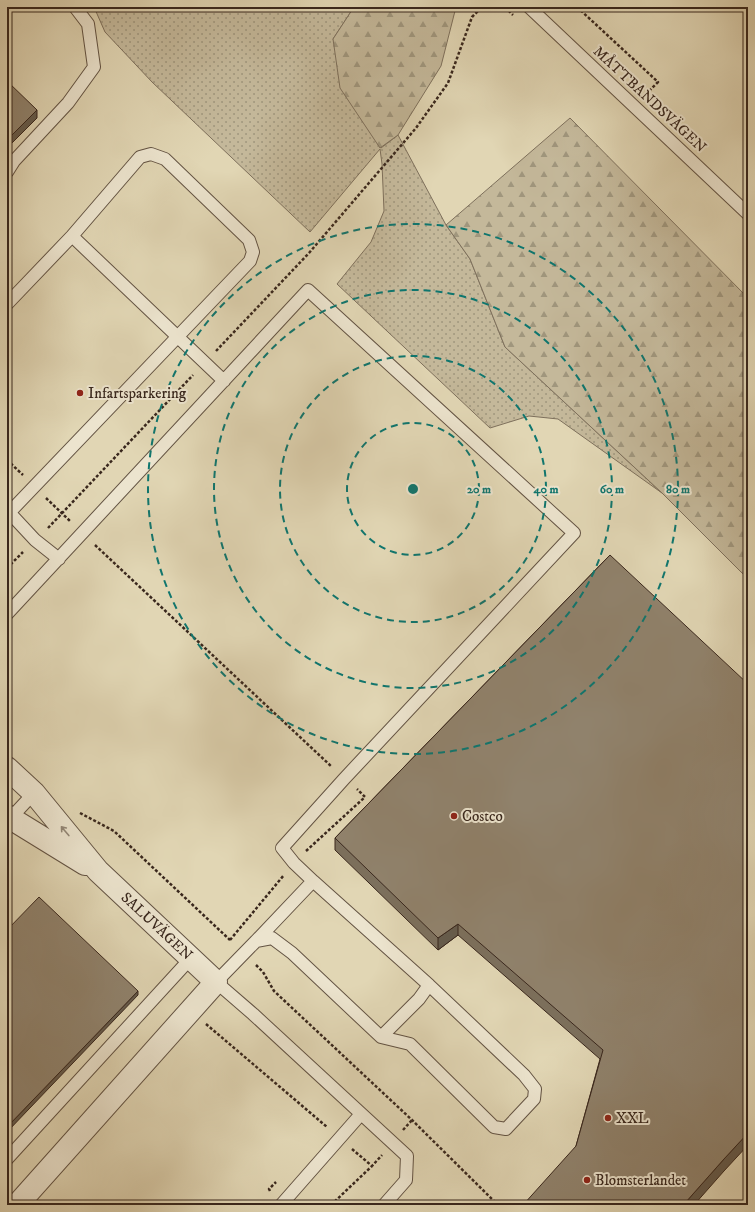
<svg xmlns="http://www.w3.org/2000/svg" width="755" height="1212" font-family="'IM FELL DW Pica',serif">
<style>
.grass{fill:url(#grass-dots);stroke:#7e705c}
.forest{fill:url(#forest-firs);stroke:#7e705c}
.lines{fill:none;stroke-linecap:round;stroke-linejoin:round}
.service-casing{stroke:#635343;stroke-width:14}
.minor-casing{stroke:#635343;stroke-width:24}
.path{stroke:#39271d;stroke-width:2.5;stroke-dasharray:3 2;stroke-linecap:butt}
.service{stroke:#ece4ce;stroke-width:12}
.minor{stroke:#ece4ce;stroke-width:22}
.wall{fill:#7c705d;stroke:#39271d}
.shaded-wall{fill:#655b4c;stroke:#39271d}
.building{fill:#90826c;stroke:#39271d}
.oneway{stroke:#928676}
.ring{fill:none;stroke:#0f766e;stroke-width:2;stroke-dasharray:7 5}
.poi-dot{fill:#8f2418;stroke:#ece4ce;stroke-width:1.5}
.labels{text-anchor:middle;stroke-width:4;stroke-linejoin:round;paint-order:stroke}
.street-label{font-size:15px;fill:#39271d;stroke:#ece4ce}
.poi-label{font-size:15px;fill:#39271d;stroke:#ece4ce;text-anchor:start}
.centre{fill:#0f766e;stroke:#ece4ce;stroke-width:2}
.ring-label{font-size:12px;text-anchor:middle;font-weight:bold;fill:#0f766e;stroke:#ece4ce;stroke-width:4;stroke-linejoin:round;paint-order:stroke}
</style>
<defs>
<pattern id="grass-dots" width="8" height="8" patternUnits="userSpaceOnUse"><rect width="8" height="8" fill="#c4b89a"/><path d="M2 2h.1M6 6h.1" fill="none" stroke="#a0967d" stroke-width="1.8" stroke-linecap="round"/></pattern>
<pattern id="forest-firs" width="22" height="20" patternUnits="userSpaceOnUse"><rect width="22" height="20" fill="#c4b89a"/><path d="M5 1l3.5 6h-7zM16 11l3.5 6h-7z" fill="#a0967d"/></pattern>
</defs>
<rect width="100%" height="100%" fill="#e1d6b4"/>
<filter id="stains"><feTurbulence type="fractalNoise" baseFrequency=".005" numOctaves="4"/><feColorMatrix values="0 0 0 0 .2 0 0 0 0 .09 0 0 0 0 .02 0 0 0 .5 -.17"/></filter>
<radialGradient id="worn" r=".72"><stop offset=".6" stop-color="#630" stop-opacity="0"/><stop offset="1" stop-color="#630" stop-opacity=".3"/></radialGradient>
<path class="grass" d="M94,7H354L333,39L381,148L398,135L446,225L470,259L505,347L662,493L558,419L529,416L490,428L337,284L371,242L384,211L382,164L380,149L310,232L152,82L105,32Z"/>
<path class="forest" d="M354,7H456L441,66L398,135L380,148L340,88L333,39Z
M570,118L748,298V579L662,493L505,347L470,259L446,225Z"/>
<g class="lines">
<defs>
<path id="service" d="M529,7L748,214
M7,172L14,161L68,103L94,67L88,24L75,7
M72,236L224,381
M7,304L72,236L140,157L151,154L165,159L249,240L253,252L250,261L7,515
M7,510L35,540L59,559
M7,614L308,290L574,533L344,779L282,848L294,863L313,881L256,941
M8,821L34,793
M313,881L429,985
M381,1037L419,999L429,985L524,1075L535,1089L534,1099L506,1129L494,1127L410,1044L381,1037L292,953L272,938L256,941L216,982L253,1014L407,1156L406,1180L384,1205
M7,1159L191,958
M281,1205L361,1114"/>
<path id="minor" d="M7,768L34,793L98,871L216,982L17,1205
M7,816L85,864"/>
</defs>
<use href="#service" class="service-casing"/>
<use href="#minor" class="minor-casing"/>
<path class="path" d="M505,7L513,15
M577,7L658,82L646,94
M216,351L309,253L416,128L448,83L472,17L482,7
M7,460L23,475
M46,498L70,521
M48,528L193,375
M95,545L332,767
M7,568L23,552
M80,813L114,831L230,940
M306,851L365,797L357,789
M230,940L284,875
M256,965L263,972L274,991L412,1120L496,1203L494,1205
M206,1024L327,1127
M403,1130L412,1120
M352,1149L372,1166L382,1155
M270,1191L269,1189L276,1182
M331,1205L372,1166"/>
<use href="#service" class="service"/>
<use href="#minor" class="minor"/>
</g>
<path class="wall" d="M610,555L724,1171L576,1146L600,1059L458,935L438,950L335,850V838Z"/>
<path class="shaded-wall" d="M37,110V118L7,148V140Z
M458,924V935L438,950V938Z
M138,991V995L7,1132V1127Z
M748,1133V1145L724,1171L694,1205H685V1203L724,1159Z"/>
<path class="building" d="M7,81L37,110L7,140Z
M610,555L748,684V1133L724,1159L685,1203L687,1205H523L576,1146L603,1050L458,924L438,938L335,838Z
M39,897L138,991L7,1127V930Z"/>
<defs><path id="oneway-shaft" d="M-6 0H5M1.5-3L5.5 0L1.5 3" fill="none" stroke-width="1.6" stroke-linecap="round" stroke-linejoin="round"/></defs>
<use class="oneway" href="#oneway-shaft" transform="translate(65 831) rotate(-130)"/>
<g class="ring">
<circle cx="413" cy="489" r="66"/>
<circle cx="413" cy="489" r="133"/>
<circle cx="413" cy="489" r="199"/>
<circle cx="413" cy="489" r="265"/>
</g>
<g class="poi-dot">
<circle cx="80" cy="393" r="4"/>
<circle cx="454" cy="816" r="4"/>
<circle cx="608" cy="1118" r="4"/>
<circle cx="587" cy="1180" r="4"/>
</g>
<g class="labels">
<g class="street-label">
<text transform="translate(650 99) rotate(43)" y="5">MÅTTBANDSVÄGEN</text>
<text transform="translate(157 926) rotate(43)" y="5">SALUVÄGEN</text>
</g>
<g class="poi-label">
<text x="88" y="398">Infartsparkering</text>
<text x="462" y="821">Costco</text>
<text x="616" y="1123">XXL</text>
<text x="595" y="1185">Blomsterlandet</text>
</g>
</g>
<circle cx="413" cy="489" r="6" class="centre"/>
<g class="ring-label">
<text x="479" y="493">20 m</text>
<text x="546" y="493">40 m</text>
<text x="612" y="493">60 m</text>
<text x="678" y="493">80 m</text>
</g>
<rect width="755" height="1212" fill="none" stroke="#e1d6b4" stroke-width="24"/>
<rect x="8" y="8" width="739" height="1196" fill="none" stroke="#39271d" stroke-width="2"/>
<rect x="12" y="12" width="731" height="1188" fill="none" stroke="#39271d"/>
<rect width="100%" height="100%" filter="url(#stains)"/>
<rect width="100%" height="100%" fill="url(#worn)"/>
</svg>
